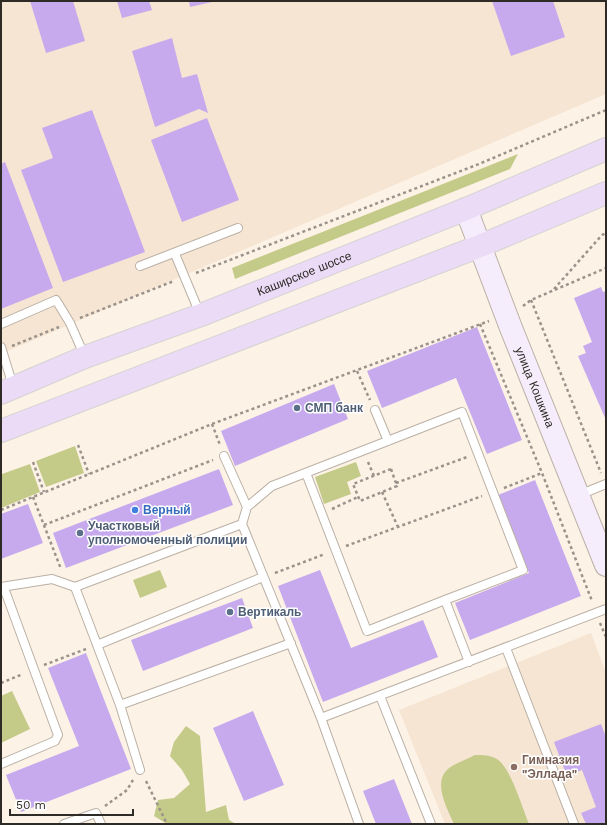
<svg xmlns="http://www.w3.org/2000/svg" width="607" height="825" font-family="'Work Sans',sans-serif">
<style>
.built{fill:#f5e5d2}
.green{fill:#c4ca88}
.building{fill:#c6aaed}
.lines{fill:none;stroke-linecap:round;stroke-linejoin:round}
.service-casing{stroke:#bab0a5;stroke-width:10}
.secondary-casing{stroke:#bab0a5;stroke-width:24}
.primary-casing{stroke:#d5d4d3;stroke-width:24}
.path{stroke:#9b938b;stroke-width:2.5;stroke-dasharray:3 3;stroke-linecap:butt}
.service{stroke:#fff;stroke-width:8}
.secondary{stroke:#f5edfb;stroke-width:22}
.primary{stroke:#ebdbf7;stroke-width:22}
.service-dot{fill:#5c6f8a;stroke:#fff;stroke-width:1.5}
.shop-dot{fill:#3f7fe0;stroke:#fff;stroke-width:1.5}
.education-dot{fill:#8d6e63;stroke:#fff;stroke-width:1.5}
.labels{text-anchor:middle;stroke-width:3;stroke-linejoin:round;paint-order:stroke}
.street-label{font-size:12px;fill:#2e2a25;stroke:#fff}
.service-label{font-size:12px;font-weight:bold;fill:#4e5e75;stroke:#fff;text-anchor:start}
.shop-label{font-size:12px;font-weight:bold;fill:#366cbe;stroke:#fff;text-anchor:start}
.education-label{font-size:12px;font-weight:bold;fill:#785e54;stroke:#fff;text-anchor:start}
</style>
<rect width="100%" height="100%" fill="#fdf2e6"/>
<path class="built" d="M1,1H606V94L1,354Z
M591,633L606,673V824H445L399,710Z"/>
<path class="green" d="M518,154L510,169L235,279L232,268Z
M75,446L84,473L46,487L36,461Z
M356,462L361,476L347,482L351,494L324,504L315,477Z
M30,464L40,492L1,508V472L2,474Z
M160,570L167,587L140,598L133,580Z
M12,691L30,729L1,743V696Z
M186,726L200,736L206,812L226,805L229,820L236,824H167L154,816L158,800L174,798L190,784L182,770L170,756L174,742Z
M475,755C483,755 490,755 497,759C511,768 522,808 529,824H454C447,808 430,779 452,766C459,762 468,759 475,755Z"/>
<path class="building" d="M30,1H73L85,41L46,53Z
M117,1H149L152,10L122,18Z
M189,1H212V2L190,7Z
M492,1H553L565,37L511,56Z
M172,38L182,78L197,74L208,113L199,109L155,127L132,51Z
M92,110L145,252L63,282L21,170L53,158L42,128Z
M207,118L239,200L182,222L151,140Z
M5,162L53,288L1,309V164Z
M601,287L603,292L606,291V420L578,356L586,353L583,346L592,342L574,298Z
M477,327L522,440L487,454L456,378L382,408L367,371Z
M334,384L348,419L235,466L221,431Z
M219,469L233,505L66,568L53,533Z
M535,480L581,596L470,640L455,603L529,573L498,495Z
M28,504L43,543L1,559V514Z
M320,570L351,648L423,620L438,657L323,702L278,586Z
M242,598L253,628L143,671L131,640Z
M86,653L131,769L21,812L6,775L79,746L48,668Z
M253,711L284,785L244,801L213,728Z
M601,724L606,737V824H586L581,813L596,807L582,770L567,776L554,742Z
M394,779L412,824H376L363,791Z"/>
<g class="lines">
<defs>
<path id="service" d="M175,254L200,314
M140,266L238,228
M1,324L56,300L70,323L85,357
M1,347L13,386
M375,410L388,441
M224,456L247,507
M306,473L367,631L445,600L469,662
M579,495L606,484
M242,524L247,507L272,486L462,412L523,570L445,600
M1,587L52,579L75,587L242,524L321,718L606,609
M75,587L120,705L291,643
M97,645L263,577
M506,648L574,824
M380,696L431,824
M120,705L140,770
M321,718L359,824
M1,764L55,741L58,735L4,588
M64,824L96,813L101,824"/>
<g id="secondary">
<path id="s1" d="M466,209L511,328L606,565"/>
</g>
<g id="primary">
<path id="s2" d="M1,393L85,357L201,315L466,209L606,149"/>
<path d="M1,431L480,246L606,193"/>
</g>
</defs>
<use href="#service" class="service-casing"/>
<use href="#secondary" class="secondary-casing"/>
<use href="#primary" class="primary-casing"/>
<path class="path" d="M196,273L479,164L606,110
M554,289L602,235L606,233
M531,300L601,473
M523,306L531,300L606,268
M80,318L174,281
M480,324L542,473L592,601
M12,346L59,327
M357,371L370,400
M212,424L220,445
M78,445L89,474
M33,462L44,492
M368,462L374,476
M391,469L397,486L360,501L353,484Z
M396,483L467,457
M504,488L542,473
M382,492L398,527
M33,497L61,569
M332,509L358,497
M1,510L212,424L489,321
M44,525L213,460
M346,546L482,496
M275,573L325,554
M600,623L606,637
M44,665L86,649
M1,683L23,674
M146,781L167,824
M105,806L127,790L133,780"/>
<use href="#service" class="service"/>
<use href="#secondary" class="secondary"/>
<use href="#primary" class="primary"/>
</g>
<g class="service-dot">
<circle cx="297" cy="408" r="4"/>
<circle cx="80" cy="533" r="4"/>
<circle cx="230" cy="612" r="4"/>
</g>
<circle class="shop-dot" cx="135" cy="510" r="4"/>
<circle class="education-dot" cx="514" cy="767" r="4"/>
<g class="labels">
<g class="street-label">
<text dy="4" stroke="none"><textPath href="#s2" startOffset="326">Каширское шоссе</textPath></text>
<text dy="4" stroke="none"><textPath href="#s1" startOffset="191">улица Кошкина</textPath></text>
</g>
<g class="service-label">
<text x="305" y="412">СМП банк</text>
<text x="88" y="530">Участковый<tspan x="88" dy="14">уполномоченный полиции</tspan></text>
<text x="238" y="616">Вертикаль</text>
</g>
<g class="shop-label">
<text x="143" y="514">Верный</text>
</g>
<g class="education-label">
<text x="522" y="764">Гимназия<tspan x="522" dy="14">"Эллада"</tspan></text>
</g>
</g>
<rect width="607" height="825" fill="none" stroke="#2e2a25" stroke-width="4"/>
<path d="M10 809v6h123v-6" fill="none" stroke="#2e2a25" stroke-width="2"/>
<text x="16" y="809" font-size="12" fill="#2e2a25" stroke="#ffffff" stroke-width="3" paint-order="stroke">50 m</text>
</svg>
